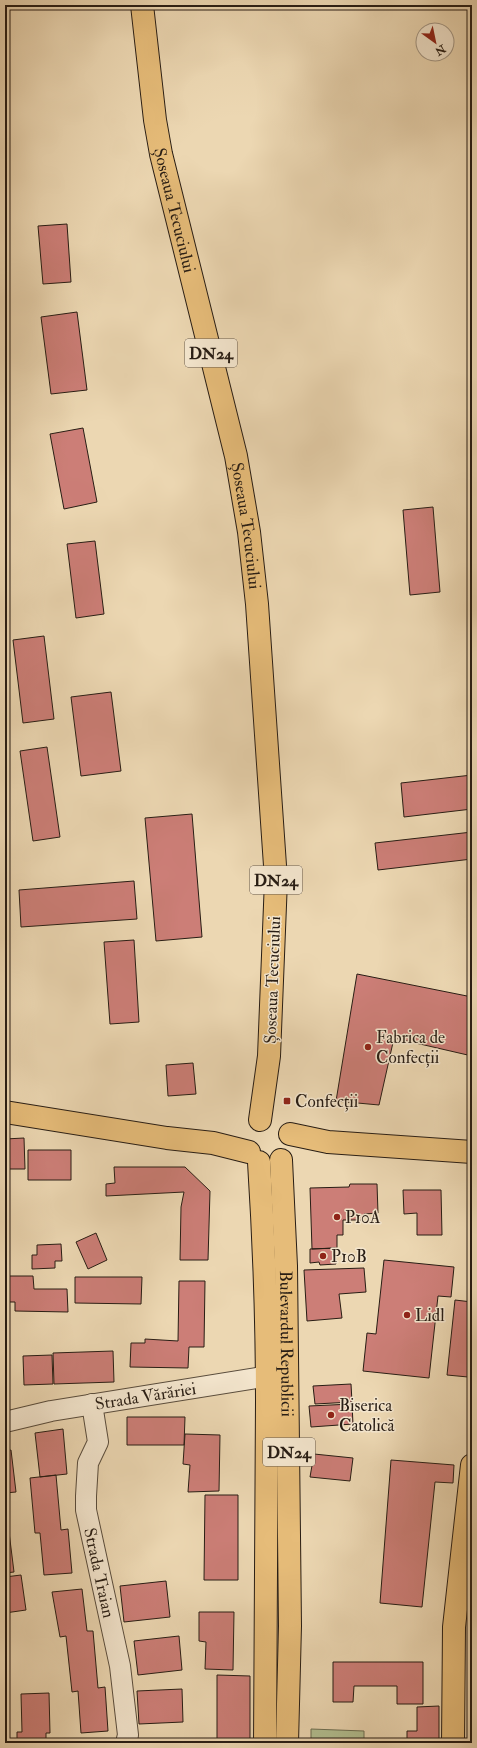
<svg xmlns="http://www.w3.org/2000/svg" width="477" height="1748" font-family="'IM FELL Double Pica',serif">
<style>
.green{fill:#b2bf91;stroke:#6d6e52}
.building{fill:#cc7e77;stroke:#281d14}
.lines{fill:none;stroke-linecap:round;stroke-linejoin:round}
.minor-casing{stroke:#594c3c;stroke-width:22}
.major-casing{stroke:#281d14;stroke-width:24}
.minor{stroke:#f3e5cd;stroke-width:20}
.major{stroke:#e6bc79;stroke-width:22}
.poi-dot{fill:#8f2418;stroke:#f3e5cd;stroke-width:1.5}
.labels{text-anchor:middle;stroke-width:3;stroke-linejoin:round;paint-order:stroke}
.shield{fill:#f3e5cd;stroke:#65594c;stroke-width:1}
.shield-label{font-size:16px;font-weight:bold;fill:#281d14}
.street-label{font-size:17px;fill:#281d14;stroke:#f3e5cd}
.poi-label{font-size:17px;fill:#281d14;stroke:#f3e5cd;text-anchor:start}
</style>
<rect width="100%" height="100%" fill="#ecd7b2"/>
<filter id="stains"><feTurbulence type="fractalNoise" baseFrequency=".005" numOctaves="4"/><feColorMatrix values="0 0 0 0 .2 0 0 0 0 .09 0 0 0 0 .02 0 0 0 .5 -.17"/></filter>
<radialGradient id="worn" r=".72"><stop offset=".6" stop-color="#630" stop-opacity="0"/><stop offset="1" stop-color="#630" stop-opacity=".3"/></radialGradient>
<path class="green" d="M311,1729L364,1731V1743H311Z"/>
<path class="building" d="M67,224L71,282L43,284L38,226Z
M77,312L87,390L51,394L41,317Z
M83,428L97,502L64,509L50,434Z
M433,507L440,592L410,595L403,510Z
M95,541L104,614L76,618L67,544Z
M44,636L54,719L23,723L13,640Z
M111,692L121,771L81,776L71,697Z
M47,747L60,837L33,841L20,751Z
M472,775V809L404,817L401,783Z
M192,814L202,937L156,941L145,818Z
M472,832V859L378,870L375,843Z
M134,881L137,919L21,927L19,890Z
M134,940L139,1022L110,1024L104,942Z
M357,974L472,997V1056L394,1038L379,1105L336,1101Z
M193,1063L196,1094L168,1096L166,1065Z
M24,1138L25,1169H5V1139Z
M28,1150H71V1180H28Z
M114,1167H185L210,1191L208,1260H180L181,1207L184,1192L106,1196V1184L115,1183Z
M350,1184H377L378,1213L364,1214L363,1220H343V1235H337V1248L312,1249L310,1188L349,1187Z
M403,1190H441L442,1235H417V1213L404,1214Z
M96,1233L107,1260L88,1269L76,1242Z
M61,1244L62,1261H55V1268L32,1269V1255H37V1245Z
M335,1248L336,1264L320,1265L319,1262L310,1263V1249Z
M384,1260L454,1267L451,1297L438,1296L429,1378L363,1371L367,1333L376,1334Z
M364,1268L366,1292L339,1294L342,1318L307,1321L304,1270Z
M7,1276H33L34,1289H67L68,1312L15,1311V1302H8Z
M75,1277H142L141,1304L75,1303Z
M179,1281H205L204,1347H189L188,1368L130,1367L131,1343H145V1339L178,1341Z
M455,1300L472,1302V1338L468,1377L447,1375Z
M113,1351L114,1382L54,1384L53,1353Z
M52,1355L53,1384L24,1385L23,1356Z
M351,1384L352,1402L315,1404L313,1386Z
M352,1404L353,1424L311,1427L309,1406Z
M127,1417H185L184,1445H127Z
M63,1429L67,1474L40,1477L35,1433Z
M185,1434L220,1435L219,1491L188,1492L190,1465L183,1464Z
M11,1450L16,1492L5,1493V1451Z
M314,1454L353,1458L350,1481L310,1477Z
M391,1460L454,1465L453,1483L435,1482L422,1607L380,1603Z
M56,1475L61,1530L68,1529L72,1573L44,1575L40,1533H35L30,1478Z
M205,1495H238V1580H204Z
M9,1532L14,1572L5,1573V1533Z
M21,1575L26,1610L5,1613V1577Z
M166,1581L170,1617L124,1622L120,1586Z
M82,1589L87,1631H93L98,1688L105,1687L108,1731L81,1733L78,1691L72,1692L66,1636L60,1637L52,1592Z
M199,1612H234L233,1670L205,1669L206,1642L199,1641Z
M179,1636L182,1670L138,1675L134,1641Z
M333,1662H423V1704H397V1686H354L353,1702H333Z
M217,1675L250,1676V1743H217Z
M182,1689L183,1722L139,1724L137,1691Z
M49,1693L50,1733H46V1743H17V1732H22L21,1694Z
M439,1706V1743H407V1731H417V1707Z"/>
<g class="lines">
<defs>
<g id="minor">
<path id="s1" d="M92,1404L98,1442L88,1463L86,1496V1510L120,1666L128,1735L126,1743"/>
<path id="s2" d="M5,1422L51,1411L282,1374"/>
</g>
<g id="major">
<path id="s3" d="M142,5L155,120L161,154L236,456L249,532L257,604L276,880L269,1056L260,1120"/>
<path d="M5,1112L167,1138L213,1143L249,1152"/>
<path d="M290,1134L328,1142L472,1152"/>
<path id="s4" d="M281,1160L286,1266L290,1626L287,1743"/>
<path d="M259,1162C264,1241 267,1321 267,1401C267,1515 265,1629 265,1743"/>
<path d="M453,1743L454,1627L472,1465"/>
</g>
</defs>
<use href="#minor" class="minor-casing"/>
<use href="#major" class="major-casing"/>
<use href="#minor" class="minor"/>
<use href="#major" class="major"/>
</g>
<g class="poi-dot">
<circle cx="368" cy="1047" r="4"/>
<rect x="283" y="1097" width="8" height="8" rx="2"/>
<circle cx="337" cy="1217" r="4"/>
<circle cx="323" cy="1256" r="4"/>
<circle cx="407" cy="1315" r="4"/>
<circle cx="331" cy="1415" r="4"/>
</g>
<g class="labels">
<g class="shield">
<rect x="185" y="339" width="52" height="28" rx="3"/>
<rect x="250" y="866" width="52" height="28" rx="3"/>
<rect x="263" y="1438" width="52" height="28" rx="3"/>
</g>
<g class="shield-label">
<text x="211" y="359">DN24</text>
<text x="276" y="886">DN24</text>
<text x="289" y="1458">DN24</text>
</g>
<g class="street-label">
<text dy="6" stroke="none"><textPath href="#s3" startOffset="208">Șoseaua Tecuciului</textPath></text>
<text dy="6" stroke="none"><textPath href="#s3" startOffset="532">Șoseaua Tecuciului</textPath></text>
<text transform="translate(272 980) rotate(-88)" y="6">Șoseaua Tecuciului</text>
<text dy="6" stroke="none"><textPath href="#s4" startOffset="184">Bulevardul Republicii</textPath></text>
<text dy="6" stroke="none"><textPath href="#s2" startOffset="143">Strada Vărăriei</textPath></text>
<text dy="6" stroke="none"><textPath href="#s1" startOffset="173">Strada Traian</textPath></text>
</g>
<g class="poi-label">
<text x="376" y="1043">Fabrica de<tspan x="376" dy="20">Confecții</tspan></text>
<text x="295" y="1107">Confecții</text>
<text x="345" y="1223">P10A</text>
<text x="331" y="1262">P10B</text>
<text x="415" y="1321">Lidl</text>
<text x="339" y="1411">Biserica<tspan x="339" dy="20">Catolică</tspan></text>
</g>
</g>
<rect width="477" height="1748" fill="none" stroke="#ecd7b2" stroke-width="20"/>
<rect x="6" y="6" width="465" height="1736" fill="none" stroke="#281d14" stroke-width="2"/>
<rect x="10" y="10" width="457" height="1728" fill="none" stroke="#281d14"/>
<g transform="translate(435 42) rotate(147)"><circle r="19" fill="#f3e5cd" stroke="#a29583"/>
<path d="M0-3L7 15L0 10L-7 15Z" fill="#8f2418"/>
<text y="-6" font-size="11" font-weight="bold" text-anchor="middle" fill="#281d14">N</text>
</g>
<rect width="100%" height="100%" filter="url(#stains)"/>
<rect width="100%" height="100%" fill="url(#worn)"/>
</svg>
